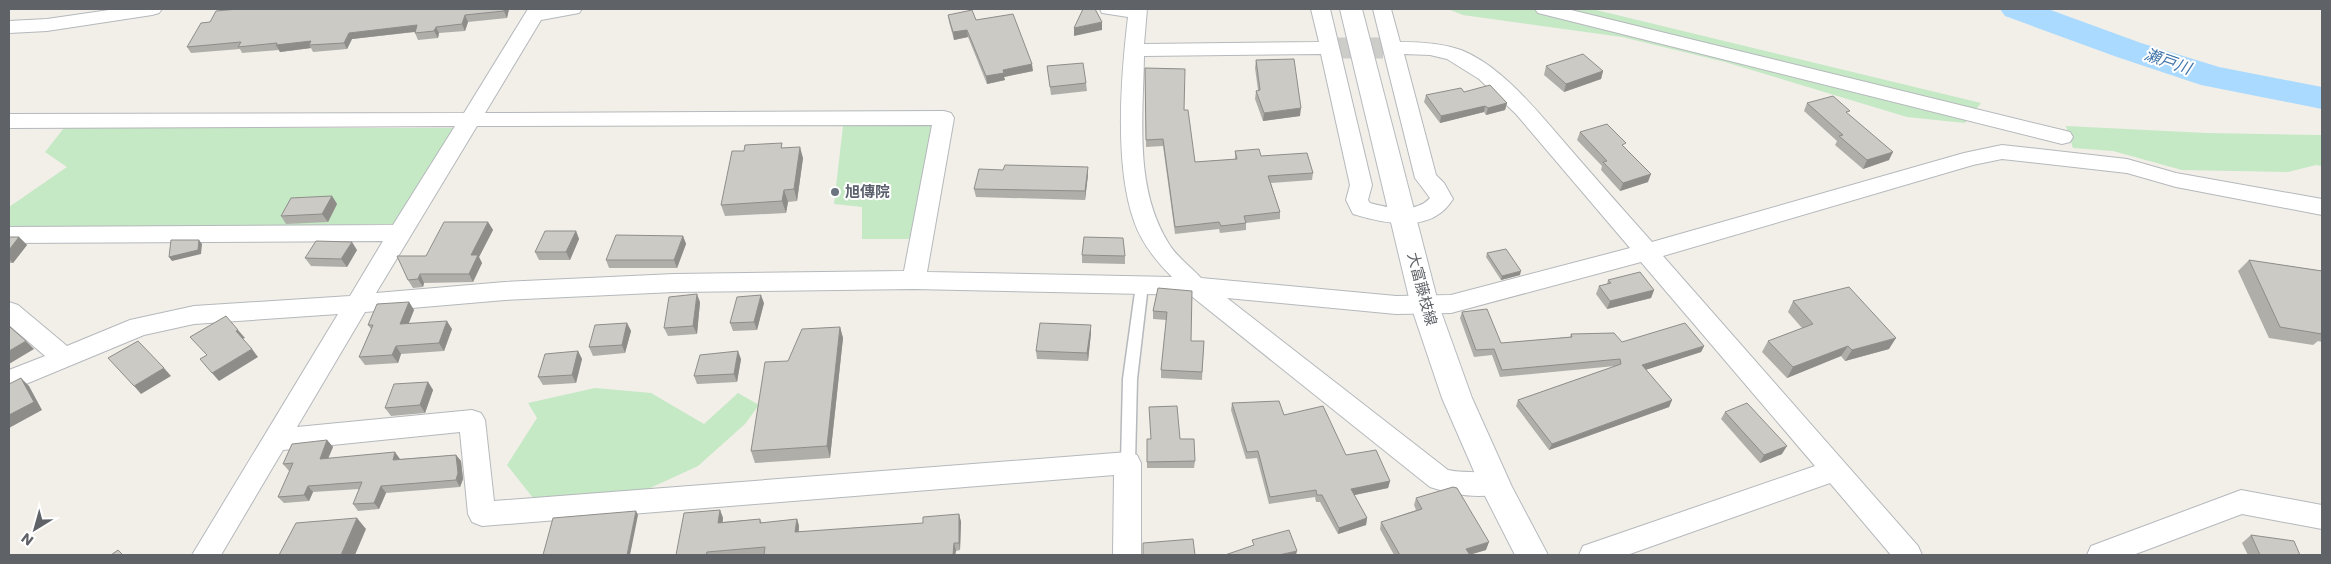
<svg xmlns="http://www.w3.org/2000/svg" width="2331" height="564" font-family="Poppins,'Noto Sans JP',sans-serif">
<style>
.green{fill:#c5e8c5}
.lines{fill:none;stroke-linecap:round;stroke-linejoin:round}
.river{fill:#aadaff;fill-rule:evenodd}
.minor-tunnel{stroke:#ccccc8;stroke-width:21;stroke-dasharray:21 11;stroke-linecap:butt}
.service-casing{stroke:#b5b8bc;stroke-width:3}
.minor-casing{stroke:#b5b8bc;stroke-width:2}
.secondary-casing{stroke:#b6babf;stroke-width:2}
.service{fill:#fff;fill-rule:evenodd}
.minor{fill:#fff;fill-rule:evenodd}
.secondary{fill:#fff;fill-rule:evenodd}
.wall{fill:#afaea9}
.shaded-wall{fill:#8f8d8a}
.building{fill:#cccac5;stroke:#8f8d8a}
.worship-dot{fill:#6b7280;stroke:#fff;stroke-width:2}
.labels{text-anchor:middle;stroke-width:4;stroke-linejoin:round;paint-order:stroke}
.worship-label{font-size:15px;font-weight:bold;fill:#5b616d;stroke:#fff;text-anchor:start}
.street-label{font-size:15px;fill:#5f6368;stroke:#fff}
.water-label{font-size:16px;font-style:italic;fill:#4174aa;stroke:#fff}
</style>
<rect width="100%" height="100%" fill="#f1efe8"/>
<path class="green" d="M1448,9H1592L1981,103L1965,123L1907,117L1725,62L1622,37L1463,15Z
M936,124L915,239H862V207L834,204L843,126Z
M2066,126L2206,133L2322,135V166L2316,165L2288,172L2182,170L2113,151L2073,148Z
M64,128H455L393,224L9,229V207L67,167L45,152Z
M595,388L651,393L704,424L738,393L759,405L745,424L698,466L648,489L582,503L533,498L507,465L537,418L528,403Z"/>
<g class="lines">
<path class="river" d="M2000,9H2048L2141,43L2219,67L2322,87V109L2201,85L2117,57L2005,16Z"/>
<path class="minor-tunnel" d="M1330,48H1392"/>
<defs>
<path id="service" d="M1142,280L1148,285L1137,379L1135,463L1133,467L1128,469L1123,467L1121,463L1123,379L1136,285Z"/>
<path id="minor" d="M116,9H162L159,13L152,15L47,31L9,33V21L47,19Z
M528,9H582L579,13L541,20L485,113L944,111L951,113L954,118L927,272L1172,277C1156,261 1141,242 1134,221C1114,165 1121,76 1128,17L1102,13L1100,9H1147L1144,44L1319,42L1311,9H1330L1372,185L1368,200L1370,203C1388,208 1416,214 1430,198L1415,178L1373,9H1391L1400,42C1421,42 1441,43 1461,50C1504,67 1541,116 1571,150C1598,181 1625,212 1652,242L1964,153L2002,145L2127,159L2176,173L2322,199V215L2176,187L2127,173L2002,159L1973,165L1663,256L1918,546L1922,555H1891L1830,483L1627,555H1579L1583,546L1815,466L1641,262L1451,313L1396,314L1227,298L1448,470C1467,474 1486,470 1505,476L1509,484L1505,492C1481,500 1454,495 1430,487L1190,295L914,289L674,292L505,300L365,312L297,427L472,410L481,413L485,420L494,501L1128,452L1137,455L1141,463V555H1113L1114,475L482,526L472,522L468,514L460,432L283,450L221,555H192L338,314L194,324L144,335L9,391V370L45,356L9,325V302L18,305L67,346L130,320L194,306L350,296L383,241L9,243V227L393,225L455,126L9,128V114L464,113ZM1321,54L1350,185L1346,200L1353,214C1386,224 1432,234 1453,199L1444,183L1436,175L1404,54L1430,55L1447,59L1479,79L1516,114L1630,248L1451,295L1396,296L1201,278C1191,267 1177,257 1169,244C1134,189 1143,118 1144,56ZM932,125L904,271L674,274L505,282L376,293L477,126Z
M1535,9H1567L2062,130L2070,132L2073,137L2070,142L2062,144L1538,13Z
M2241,490L2322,505V529L2242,514L2133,555H2087L2091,546Z"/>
<path id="secondary" d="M1340,9H1362L1439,306L1472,398L1512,487L1548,555H1515L1483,492L1442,398L1411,306Z"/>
</defs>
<use href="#service" class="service-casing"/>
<use href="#minor" class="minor-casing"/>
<use href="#secondary" class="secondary-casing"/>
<use href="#service" class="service"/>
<use href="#minor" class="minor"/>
<use href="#secondary" class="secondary"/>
</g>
<path class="wall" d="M238,9H509L507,18L468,22L465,31L439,33L438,38L418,40L415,33V32L352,39L347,49L313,52L311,48L280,52L279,50L242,53L240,49L191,53L187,47L210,22Z
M948,15L976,20L1033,71L1004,77L1005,80L987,84L968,37L954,40L949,22Z
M1256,60L1300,116L1263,121L1255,99L1256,91L1258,90L1255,68Z
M1047,66L1086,83L1087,91L1051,95Z
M1546,66L1603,71L1601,79L1564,92L1544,75Z
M1145,68L1184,110L1195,162L1235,159V151L1261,156L1313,173L1312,180L1271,183L1280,212V219L1246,223V230L1220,233L1219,229L1175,234L1163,146L1146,147Z
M1464,92L1507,103L1505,110L1486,115L1484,112L1440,123L1424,102L1426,95Z
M1807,103L1848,114L1889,160L1863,169L1835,145L1837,141L1804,111Z
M1580,132L1625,147L1648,182L1620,191L1601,170L1602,166L1577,140Z
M783,148L803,158L797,201L788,202L786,213L725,216L721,205Z
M1003,170L1088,175L1085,200L976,197L974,189Z
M332,196L337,204L328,222L286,224L281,216Z
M488,222L493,230L479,257L482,263L473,282L424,283L423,287L413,288L408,280L426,256Z
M576,231L579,239L570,260H539L535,252Z
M683,236L686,244L677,268H609L606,260Z
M9,237H19L27,245L13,263H9Z
M357,250L347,267L311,266L305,258Z
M1487,253L1520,275L1501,280L1486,257Z
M1082,255L1125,256V264L1082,263Z
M2249,260L2322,271V342L2318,341L2313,345L2269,338L2238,271Z
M1608,280L1654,290L1651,298L1607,309L1596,294L1599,286L1607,284Z
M1158,288L1191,341H1204L1202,380L1161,378V370L1167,320L1153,319V311Z
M1793,301L1889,349L1845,361L1841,356L1787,378L1762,352L1768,341L1802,328L1788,312Z
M409,302L414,310L409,323L452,329L444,351L401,354L398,363L365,365L359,357L371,329L368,325Z
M700,302L697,334L668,336L664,328Z
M764,303L757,330L733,331L730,323Z
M1462,312L1501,343L1570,337L1571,334L1622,342L1704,346L1701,352L1645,370L1672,400L1669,407L1549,450L1516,406L1518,400L1615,366L1500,377L1492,355L1474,357L1460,318Z
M627,323L631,331L625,353L593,356L589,347Z
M1091,325V333L1088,361L1037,359L1036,351Z
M840,327L843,338L830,458L755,463L751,451L788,361Z
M578,351L582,359L576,383L543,385L538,377Z
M741,359L737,382L697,384L694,376Z
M428,382L433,390L425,413L391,416L385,408Z
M1232,403L1284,415L1346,455L1390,481L1388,488L1354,495L1367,518L1366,525L1338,534L1320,502H1316L1315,497L1269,504L1257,458L1246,459L1231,410Z
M1725,412L1782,454L1760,463L1721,419Z
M1147,439H1180L1195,461L1194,468H1147Z
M327,440L333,447L328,458L400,459L456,455L461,461L463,479L460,487L386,493L379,509L358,511L353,504L359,489L313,492L309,501L284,503L278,497L290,471H289L283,464Z
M1416,498L1486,550L1470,555H1394L1380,529L1381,522L1416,510L1414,505Z
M720,510L723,518V522L760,519L762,523L797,519L799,526V532L923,523L959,514L961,522L960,550L956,551L955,555H676Z
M2251,535L2300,555H2248L2242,543Z"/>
<path class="shaded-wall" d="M504,9H509L507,18L504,11Z
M465,15L468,22L465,31L462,24Z
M1102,22V30L1074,36V28Z
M417,25L421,31L352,39L347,49L344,43L349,33Z
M436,27L439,33L438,38L434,31Z
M967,30L968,37L954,40L953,32Z
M311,41L309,45L311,48L280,52L276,45Z
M1032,64L1033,71L1004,77L1005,80L987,84L986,76L1003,70Z
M1603,71L1601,79L1564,92L1566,84Z
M1507,103L1505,110L1486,115L1488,108Z
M1485,106L1484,112L1440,123L1441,116Z
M1301,108L1300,116L1263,121L1264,113Z
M800,147L803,158L797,201L794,189Z
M1893,152L1889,160L1863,169L1867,160Z
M1088,167V175L1085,200V191Z
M1651,174L1648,182L1620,191L1623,183Z
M784,190L788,202L786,213L782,201Z
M332,196L337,204L328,222L322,214Z
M488,222L493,230L479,257L482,263L473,282L469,274L471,255Z
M576,231L579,239L570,260L566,252Z
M683,236L686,244L677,268L674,260Z
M19,237L27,245L13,263L9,259V250Z
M199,240L202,244L201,254L172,261L169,257Z
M352,242L357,250L347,267L341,259Z
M1521,271L1520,275L1501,280L1502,276Z
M420,274L424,283L423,287L418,279Z
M1654,290L1651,298L1607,309L1610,301Z
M697,294L700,302L697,334L693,326Z
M761,295L764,303L757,330L754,322Z
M409,302L414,310L405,332L400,324Z
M447,321L452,329L444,351L439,343Z
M627,323L631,331L625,353L622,345Z
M1091,325V333L1088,361L1087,353Z
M840,327L843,338L830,458L827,446Z
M238,330L245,338L242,339L236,331Z
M1896,338L1889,349L1845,361L1852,350Z
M26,341L34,349L9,364V351Z
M396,346L401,354L398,363L392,355Z
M1704,346L1701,352L1639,372L1642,365Z
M1848,346L1841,356L1787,378L1793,367Z
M252,349L258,357L219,381L212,373Z
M578,351L582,359L576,383L572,375Z
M738,351L741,359L737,382L734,374Z
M164,368L171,376L141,394L134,386Z
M21,378L29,386L42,410L9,428V415Z
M428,382L433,390L425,413L420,405Z
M1672,400L1669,407L1549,450L1552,444Z
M327,440L333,447L325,466L320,459Z
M1787,446L1782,454L1760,463L1764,455Z
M395,452L400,459L393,460Z
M456,455L461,461L463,479L460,487L456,480Z
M1390,481L1388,488L1350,496L1351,489Z
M308,486L313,492L309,501L304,495Z
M381,486L386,493L379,509L374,503Z
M720,510L723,518L721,530L718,523Z
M636,511L638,515L630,555H627Z
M959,514L961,522L960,550L959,543Z
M357,518L366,529L355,555H341Z
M1367,518L1366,525L1338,534L1339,528Z
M797,519L799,526L798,539L795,532Z
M1489,542L1486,550L1468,555L1466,549Z
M954,543L956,551L955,555H953Z
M1297,551L1296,555H1279Z"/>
<path class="building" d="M238,9H504V11L465,15L462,24L436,27L434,31L415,33L417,25L349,33L344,43L309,45L311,41L276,45L277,43L238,47L241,42L187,47L201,23L210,22L216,11Z
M1083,9H1095L1102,22L1074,28Z
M972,10L976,20L1013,14L1032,64L1003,70L1004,73L986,76L967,30L953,32L948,15Z
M1583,54L1603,71L1566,84L1546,66Z
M1294,59L1301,108L1264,113L1256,91L1260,90L1256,60Z
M1083,63L1086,83L1050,87L1047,66Z
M1145,68L1185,69L1184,110H1188L1195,162L1237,159L1235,151L1259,149L1261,156L1307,153L1313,173L1268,176L1280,212L1244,216L1246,223L1221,226L1219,222L1175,227L1163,139L1146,140Z
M1490,85L1507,103L1488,108L1485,106L1441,116L1426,95L1461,88L1464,92Z
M1833,96L1850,111L1846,112L1893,152L1867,160L1839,136L1843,135L1807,103Z
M1607,124L1626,143L1622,145L1651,174L1623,183L1603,162L1607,161L1580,132Z
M782,143L781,148L800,147L794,189L784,190L782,201L721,205L732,151H744L745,145Z
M1005,165L1088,167L1085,191L974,189L979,169L1003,170Z
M332,196L322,214L281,216L291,198Z
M444,222H488L471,255H478L469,274H420L418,279L408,280L397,256H426Z
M545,231H576L566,252H535Z
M616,235L683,236L674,260H606Z
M9,237H19L9,250Z
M1084,237L1123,238L1125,256L1082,255Z
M171,240H199L198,250L169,257Z
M316,241L352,242L341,259L305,258Z
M1506,249L1521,271L1502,276L1487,253Z
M2249,260L2322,271V334L2280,327Z
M1640,272L1654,290L1610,301L1599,286L1611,283L1608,280Z
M1849,287L1896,338L1852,350L1848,346L1793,367L1768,341L1813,324L1793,301Z
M1158,288L1192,291L1191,341H1204L1202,372L1161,370L1167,312L1153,311Z
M697,294L693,326L664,328L669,297Z
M761,295L754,322L730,323L737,297Z
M409,302L400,324L447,321L439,343L396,346L392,355L359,357L373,325H368L377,304Z
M1487,309L1501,343L1572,337L1571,334L1614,333L1622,342L1685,323L1704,346L1642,365L1672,400L1552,444L1518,400L1621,364L1620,359L1502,370L1494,349L1476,350L1462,312Z
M226,316L238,330L236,331L252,349L212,373L200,359L207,355L190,337Z
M627,323L622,345L589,347L595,325Z
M1040,323L1091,325L1087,353L1036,351Z
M10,327L26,341L9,351V328Z
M840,327L827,446L751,451L765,362L788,361L802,329Z
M138,341L164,368L134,386L108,358Z
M578,351L572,375L538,377L545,354Z
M738,351L734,374L694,376L700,355Z
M21,378L34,402L9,415V384Z
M428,382L420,405L385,408L394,384Z
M1279,401L1284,415L1323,406L1346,455L1376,450L1390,481L1351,489L1367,518L1339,528L1322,495H1317L1316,490L1270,497L1258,451L1247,452L1232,403Z
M1747,403L1787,446L1764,455L1725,412Z
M1177,406L1180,439H1194L1195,461L1147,462V439H1151L1149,407Z
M327,440L320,459L395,452L393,460L456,455L458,473L456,480L381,486L374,503L353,504L362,482L308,486L304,495L278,497L293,463L283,464L292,444Z
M1453,487L1457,488L1489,542L1466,549L1470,555H1400L1381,522L1422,509L1416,498Z
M720,510L718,523L760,519V523L797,519L795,532L923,523V517L959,514V543H954L953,555H764L765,547L707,552L706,555H676L684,513Z
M636,511L627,555H543L553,518Z
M357,518L341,555H279L296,523Z
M1289,530L1297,551L1279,555H1225L1254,545L1252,540Z
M2251,535L2294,541L2300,555H2260Z
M1193,539L1195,555H1143V543Z
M118,550L123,555H111Z"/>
<circle class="worship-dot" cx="835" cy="192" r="5"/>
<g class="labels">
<g class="worship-label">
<text x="845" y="197">旭傳院</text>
</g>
<g class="street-label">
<text transform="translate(1422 289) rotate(75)" y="5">大富藤枝線</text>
</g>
<g class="water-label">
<text transform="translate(2168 61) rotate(19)" y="6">瀬戸川</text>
</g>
</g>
<rect width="2331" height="564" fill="none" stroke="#5f6368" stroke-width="20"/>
<g transform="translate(35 529) rotate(217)" stroke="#ffffff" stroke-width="4" paint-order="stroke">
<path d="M0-4L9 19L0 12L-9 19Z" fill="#5f6368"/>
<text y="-8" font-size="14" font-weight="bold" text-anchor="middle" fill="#5f6368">N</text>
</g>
</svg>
